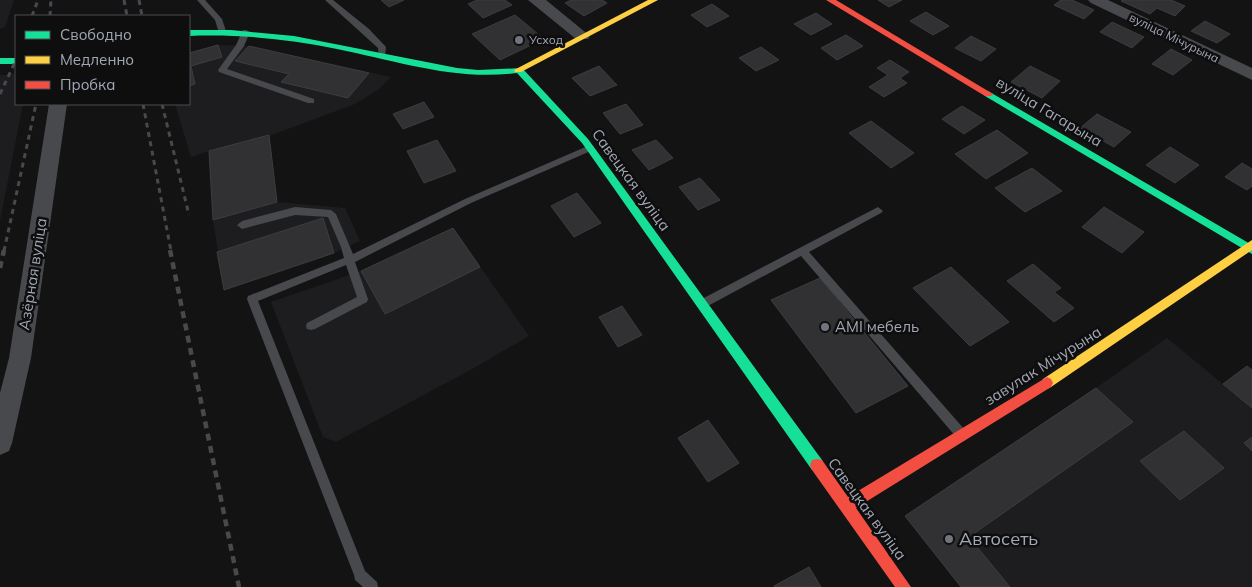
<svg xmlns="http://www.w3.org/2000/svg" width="1252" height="587" font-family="Mulish,sans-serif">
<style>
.built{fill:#1d1d20}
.building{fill:#313133;stroke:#3c3d40}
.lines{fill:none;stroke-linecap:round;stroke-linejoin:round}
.lane{fill:#47494d;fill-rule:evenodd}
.street{fill:#47494d;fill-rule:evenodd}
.fast{fill:#16e098;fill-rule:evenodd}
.slow{fill:#ffcf43;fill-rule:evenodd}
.jam{fill:#f24e42;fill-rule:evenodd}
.rail-far1{stroke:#48494c;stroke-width:3;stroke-dasharray:5 4.5;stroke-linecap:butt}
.rail{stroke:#48494c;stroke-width:4.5;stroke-dasharray:7 5.5;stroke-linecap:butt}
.poi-dot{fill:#71747d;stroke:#0e0e0f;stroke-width:2}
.labels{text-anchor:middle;stroke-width:5;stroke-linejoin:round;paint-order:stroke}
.far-street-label{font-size:12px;fill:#a3a8b6;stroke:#0e0e0f}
.far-poi-label{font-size:12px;fill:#a3a8b6;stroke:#0e0e0f;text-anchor:start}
.street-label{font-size:15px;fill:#a3a8b6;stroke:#0e0e0f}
.poi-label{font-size:15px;fill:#a3a8b6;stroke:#0e0e0f;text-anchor:start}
.near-poi-label{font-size:18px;fill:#a3a8b6;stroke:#0e0e0f;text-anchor:start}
</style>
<rect width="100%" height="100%" fill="#131314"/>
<path class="built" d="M0,0H14L5,27L0,29Z
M218,45L249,46L391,77L379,89L355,104L269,136L277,202L345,208L360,241L334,253L224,290L213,220L209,151L191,157L175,104H189V53Z
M16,74V104H23L0,221V75Z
M453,228L529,336L474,368L336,442L323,437L271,302L361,271Z
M1167,338L1252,408V587H961L905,516L1096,388Z"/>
<path class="building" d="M381,0H404L389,7Z
M477,0H505L512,5L483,18L468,4Z
M571,0H602L607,3L584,16L565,3Z
M878,0H902L889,7Z
M1061,0H1072L1094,10L1084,19L1054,5Z
M1123,0H1171L1185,6L1175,16L1157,8L1150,14L1121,1Z
M712,4L729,16L707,27L691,15Z
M926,12L949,26L933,35L910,21Z
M816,13L832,24L811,35L794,24Z
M515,15L544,39L500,60L472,34Z
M1205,21L1230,34L1217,43L1191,31Z
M1112,22L1144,37L1132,48L1100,32Z
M846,35L863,46L837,60L821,48Z
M971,36L996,49L981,61L955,48Z
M218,45L222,57L191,66L195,84L189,86V53Z
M249,46L369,73L348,98L281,82L289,74L235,61Z
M761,47L779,60L756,71L739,58Z
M1171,49L1192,60L1173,75L1152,64Z
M890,60L909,72L900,78L907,83L884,97L869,87L888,75L877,68Z
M599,66L617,85L590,96L572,78Z
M1030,66L1060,81L1042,98L1011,82Z
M424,102L434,117L403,129L393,114Z
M626,104L643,125L620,134L603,113Z
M962,106L985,120L964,134L942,119Z
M1097,114L1131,132L1114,147L1080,128Z
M871,121L914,153L891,168L849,133Z
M997,130L1028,153L986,179L955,154Z
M269,135L277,202L213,220L209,151Z
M437,140L456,171L424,183L407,151Z
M656,140L673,158L649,170L632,150Z
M1170,147L1199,165L1175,183L1146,165Z
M1242,163L1252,169V186L1247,190L1225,177Z
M1032,168L1062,191L1025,212L995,188Z
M700,178L720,200L698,210L679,187Z
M577,193L601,223L574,237L551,206Z
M1104,207L1144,232L1122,253L1082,227Z
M323,218L334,253L224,290L217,252Z
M453,228L480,267L385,314L361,271Z
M1033,264L1061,288L1054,292L1074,308L1054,322L1007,281Z
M951,267L1009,322L970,346L913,288Z
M820,278L908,386L856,413L771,300Z
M622,306L642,335L618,347L599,317Z
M1247,366L1252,370V408L1223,384Z
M1096,388L1133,422L969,537L1010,587H961L905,516Z
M708,420L739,463L708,482L678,438Z
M1184,431L1224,468L1180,500L1140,461Z
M1252,437V451L1244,443Z
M809,567L821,587H775L774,586Z"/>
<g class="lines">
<path class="lane" d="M197,0H205L222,19L226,31L225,33H219L215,20Z
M325,0H333L369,29L386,47L385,57H379L378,48Z
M243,30H246L250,32L244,46L227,69L314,99V103H308L219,72L218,70L236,45Z
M590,145L593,146L594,148L593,150L471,203L355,262L368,299L367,302L315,329L311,330L307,329L306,326L307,323L357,297L346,265L258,301L365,571L377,582L378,587H363L355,580L354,575L247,299L248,296L344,258L341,247L328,217L295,215L242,229L237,225L242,221L295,207L331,210L336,214L353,254L465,199Z
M878,207L883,211L881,213L809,252L965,430L967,434L965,438L961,439L957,438L801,256L706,307H698L697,304L698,301Z"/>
<path class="street" d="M528,0H546L590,36L588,39H576Z
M1088,0H1108L1252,68V80L1091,3Z
M49,104H67L31,358L12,443L9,451L0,455V393L9,358Z"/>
<path class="fast" d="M189,30H231L294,36L457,68L478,70L522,68L588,139L822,460L824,465L822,470L817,471L812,470L582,143L517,73C455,81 397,61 337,49C288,39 239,34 189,36Z
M0,58H16V64H0Z
M988,91L1252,245V254L985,96L983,94Z"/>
<path class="slow" d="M648,0H658L521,72H515L514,70Z
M1252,240V250L1051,387L1047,389L1043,387L1041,383L1043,379Z"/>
<path class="jam" d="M826,0H836L993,94L991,96H985Z
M1047,377L1051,379L1053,383L1051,387L856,508L911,587H895L812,470L810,465L812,460L817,459L822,460L848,497Z"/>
<path class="rail-far1" d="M124,0L127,16
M139,0L142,16
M32,16L38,0
M50,16L51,0
M0,94L16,60
M143,104L171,251
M162,104L189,215
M4,251L36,104"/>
<path class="rail" d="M170,250L239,587
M0,268L4,250"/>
</g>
<g class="poi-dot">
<circle cx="519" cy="40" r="5"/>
<circle cx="825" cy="327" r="5"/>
<circle cx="949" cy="539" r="5"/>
</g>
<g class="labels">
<g class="far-street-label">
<text transform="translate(1174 38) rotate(26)" y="4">вуліца Мічурына</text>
</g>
<g class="far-poi-label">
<text x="529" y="44">Усход</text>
</g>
<g class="street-label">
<text transform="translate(1049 112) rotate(31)" y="5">вуліца Гагарына</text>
<text transform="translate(631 180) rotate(54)" y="5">Савецкая вуліца</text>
<text transform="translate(33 274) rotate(-81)" y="5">Азёрная вуліца</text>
<text transform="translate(1043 366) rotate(-32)" y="5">завулак Мічурына</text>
<text transform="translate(867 509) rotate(54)" y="5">Савецкая вуліца</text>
</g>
<g class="poi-label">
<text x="835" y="332">AMI мебель</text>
</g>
<g class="near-poi-label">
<text x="959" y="545">Автосеть</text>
</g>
</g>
<rect x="15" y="15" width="175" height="90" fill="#0e0e0f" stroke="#4a4c52"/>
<rect x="25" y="31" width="25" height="8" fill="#16e098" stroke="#4a4c52"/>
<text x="60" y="40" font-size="15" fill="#a3a8b6">Свободно</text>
<rect x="25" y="56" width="25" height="8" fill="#ffcf43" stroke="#4a4c52"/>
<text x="60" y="65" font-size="15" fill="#a3a8b6">Медленно</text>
<rect x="25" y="81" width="25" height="8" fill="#f24e42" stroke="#4a4c52"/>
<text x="60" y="90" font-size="15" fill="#a3a8b6">Пробка</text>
</svg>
